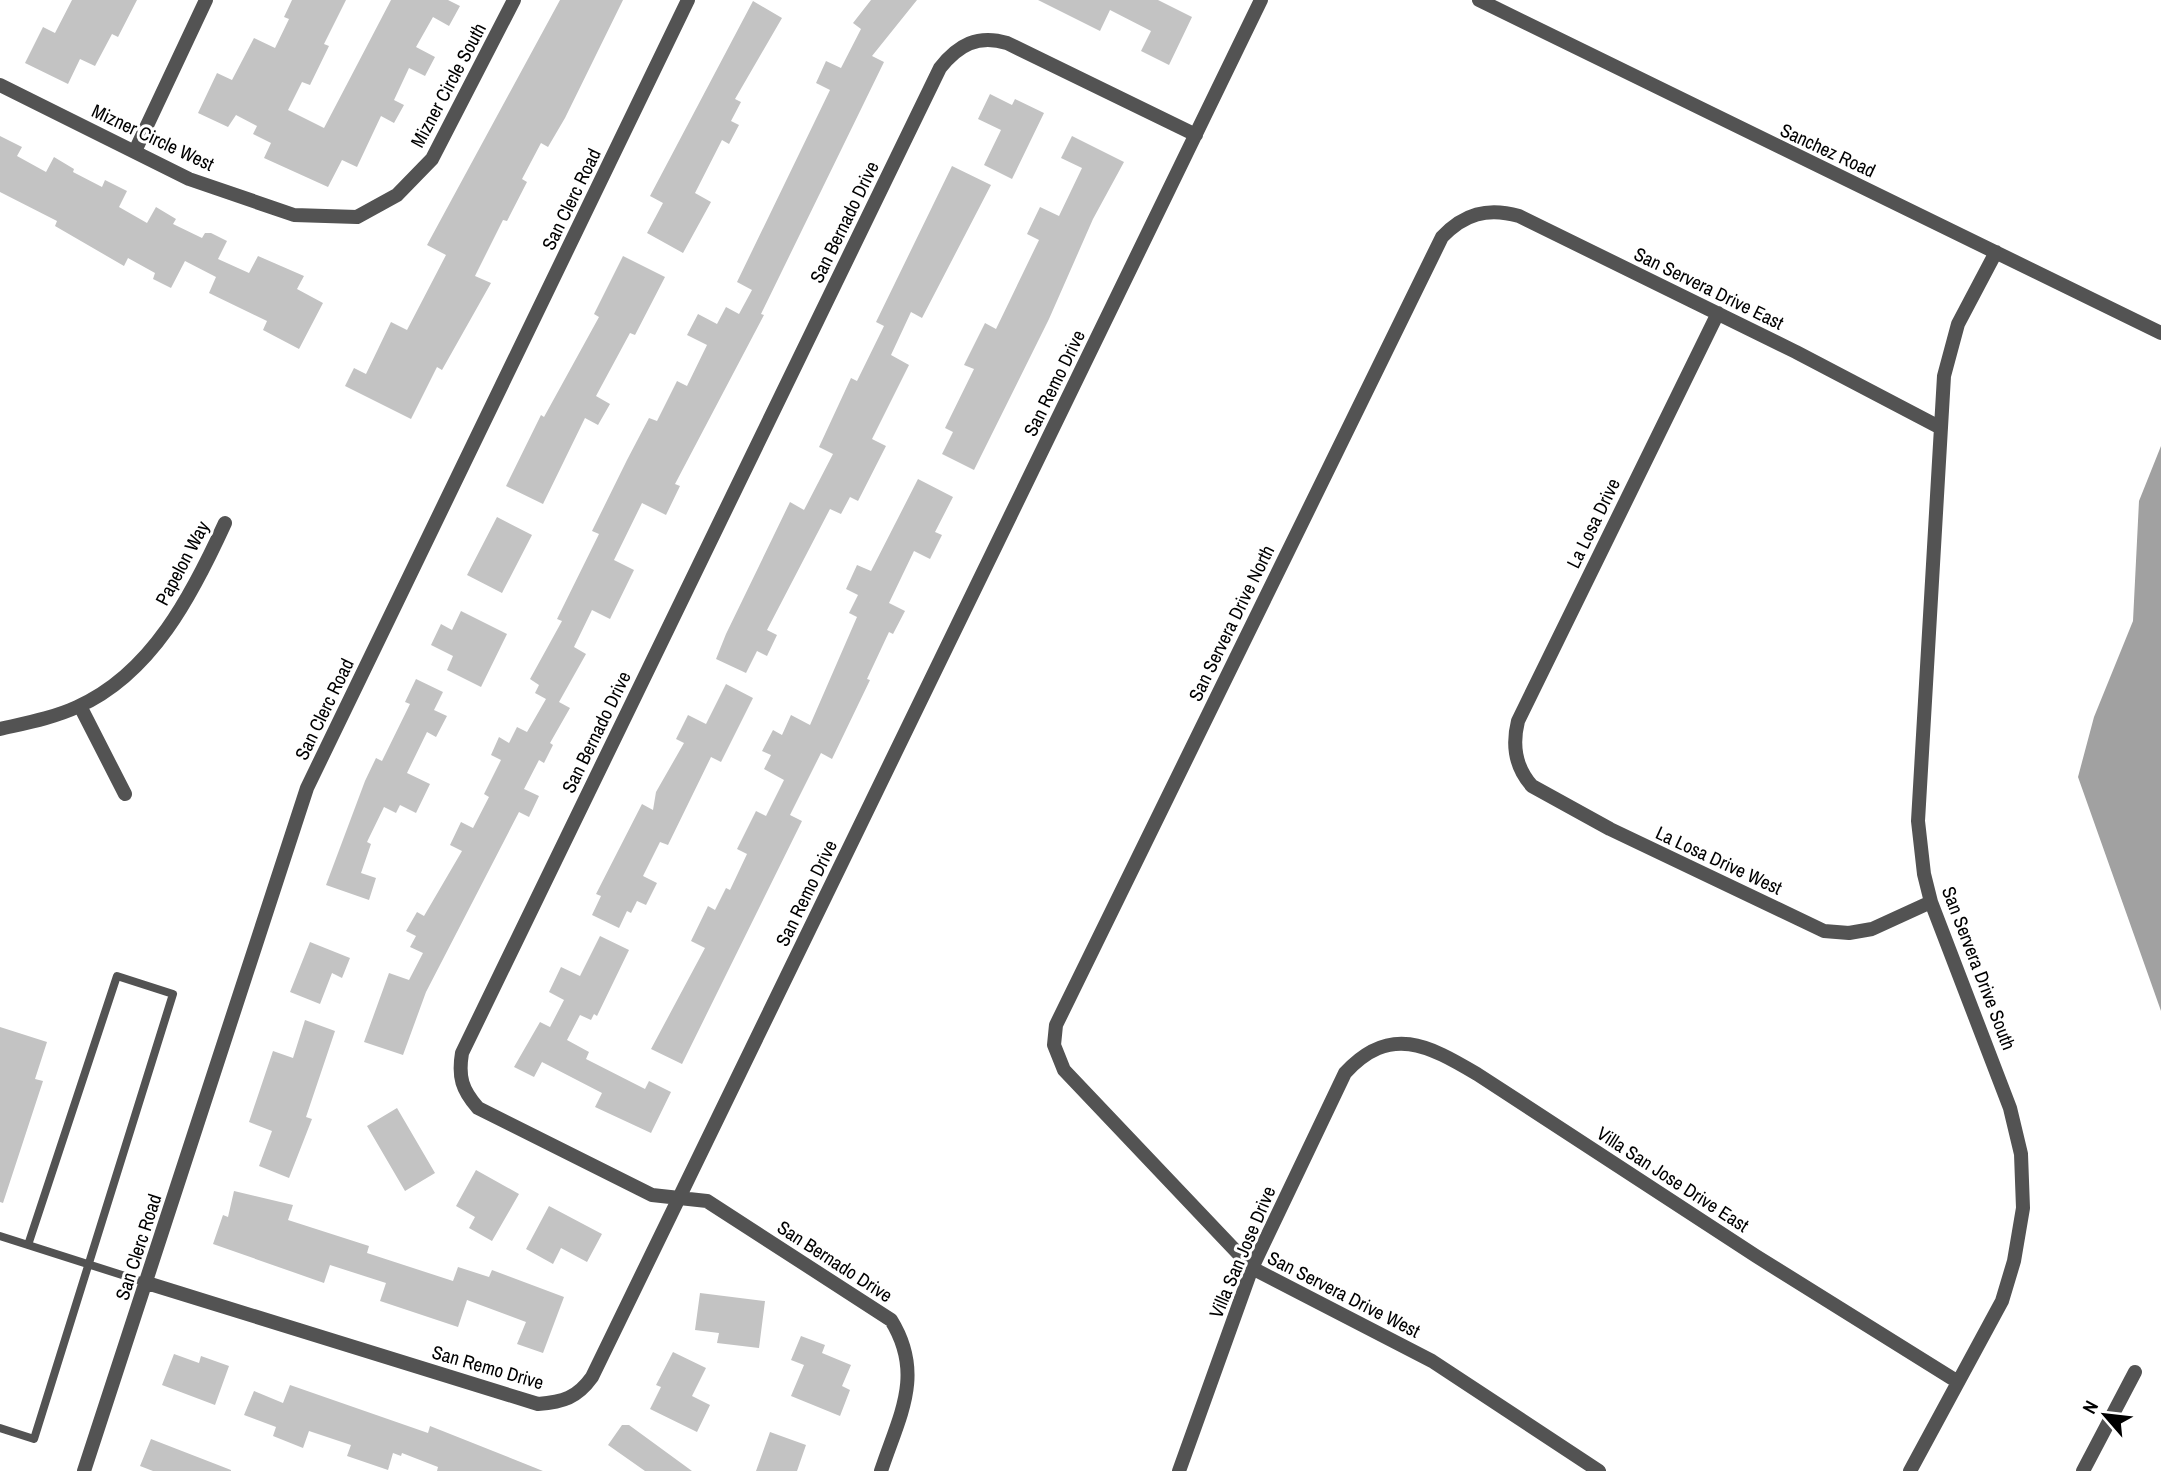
<svg xmlns="http://www.w3.org/2000/svg" width="2161" height="1471" font-family="'Archivo Narrow',sans-serif">
<style>
.water{fill:#a1a1a1}
.building{fill:#c3c3c3}
.lines{fill:none;stroke-linecap:round;stroke-linejoin:round}
.service{stroke:#535353;stroke-width:8}
.minor{stroke:#535353;stroke-width:14}
.labels{text-anchor:middle;stroke-width:6;stroke-linejoin:round;paint-order:stroke}
.street-label{font-size:19px;fill:#000;stroke:#fff}
</style>
<rect width="100%" height="100%" fill="#fff"/>
<path class="water" d="M2161,446V1011L2078,777L2094,717L2133,621L2139,501Z"/>
<path class="building" d="M72,0H137L118,37L112,34L95,66L80,59L68,84L25,63L43,27L55,33Z
M292,0H346L324,44L329,46L310,85L302,82L288,110L324,128L391,0H448L460,6L449,26L433,17L416,47L435,57L425,76L409,68L394,100L404,105L394,123L381,116L357,167L342,160L328,187L264,158L271,143L253,134L257,126L236,115L228,127L198,113L217,73L232,80L254,38L275,48L289,19L284,17Z
M560,0H623L565,118L548,147L541,143L522,179L527,182L507,221L503,220L475,276L491,283L442,370L437,367L411,419L345,386L354,368L366,374L391,322L407,330L446,255L427,245Z
M871,0H917L872,56L884,62L761,314L764,315L675,484L680,486L666,515L642,503L614,560L634,570L610,619L592,610L574,647L586,654L559,702L570,708L550,743L553,745L544,763L539,760L524,789L539,796L529,817L519,812L426,992L403,1055L364,1042L389,973L409,980L423,953L410,947L416,936L406,931L417,912L424,916L462,851L450,845L461,822L473,828L489,797L484,794L501,760L491,755L499,737L509,743L517,727L527,732L546,699L535,693L539,685L530,679L562,621L557,619L599,534L592,531L627,460L649,418L657,421L677,381L687,386L707,345L687,335L698,314L717,324L726,307L739,314L752,290L737,282L830,90L816,83L826,61L841,68L861,29L853,23Z
M1038,0H1158L1192,17L1169,65L1141,51L1151,31L1110,10L1100,31Z
M753,1L782,18L735,99L741,102L731,121L739,125L729,144L722,140L695,193L711,202L683,253L647,233L663,203L650,196Z
M990,94L1012,105L1015,99L1044,113L1012,179L984,165L1001,130L978,119Z
M0,136L22,147L17,156L46,172L54,157L74,169L73,172L102,187L105,180L127,191L119,207L147,223L156,207L176,219L173,224L202,238L205,233H211L227,241L218,259L249,273L258,256L304,276L297,289L323,303L299,349L263,330L267,321L209,293L216,277L185,261L171,288L153,279L155,273L128,258L124,266L55,226L57,221L0,192Z
M1072,136L1124,162L1093,219L1049,319L974,470L942,454L953,432L945,428L974,369L964,365L985,323L996,329L1039,240L1027,234L1040,207L1059,216L1082,168L1061,158Z
M952,166L991,185L922,318L911,312L891,355L909,365L872,439L886,446L858,501L850,497L841,514L830,509L767,630L777,635L767,656L757,651L746,673L716,659L726,634L790,502L804,510L833,454L819,447L851,378L857,381L884,326L876,322Z
M623,256L665,277L635,335L630,333L596,396L610,404L598,425L585,418L543,504L506,486L541,415L544,417L599,317L594,314Z
M918,479L953,497L935,532L942,535L930,559L914,551L889,603L905,611L893,634L889,632L867,679L870,680L832,759L821,753L790,815L802,821L682,1064L651,1049L705,948L691,941L708,906L715,910L726,888L730,890L747,854L737,849L756,811L766,816L784,780L764,769L771,755L762,751L773,730L782,735L791,715L810,725L857,617L849,613L858,595L846,589L857,565L871,571Z
M497,517L532,535L502,593L467,575Z
M461,611L507,634L481,687L447,670L453,656L431,645L441,624L452,630Z
M416,679L443,692L434,710L447,716L436,737L427,732L407,773L430,784L416,813L400,805L396,813L384,807L367,842L371,844L361,873L376,878L369,900L326,885L365,781L376,758L382,761L410,704L405,702Z
M726,684L753,698L721,762L711,757L668,845L660,842L643,876L657,883L646,905L637,901L631,913L627,911L619,928L592,915L601,896L596,894L642,804L653,810L656,792L684,743L676,739L688,715L706,724Z
M600,936L629,950L597,1016L594,1014L591,1020L580,1015L567,1040L589,1052L586,1059L645,1089L649,1081L671,1092L651,1133L595,1107L602,1093L542,1062L534,1077L514,1067L540,1022L550,1027L564,1000L549,992L561,967L580,976Z
M310,942L350,958L342,978L332,973L320,1004L290,992Z
M305,1020L335,1031L306,1117L312,1119L289,1178L259,1166L272,1131L249,1122L273,1051L293,1058Z
M0,1027L47,1042L35,1079L43,1081L3,1203L0,1202Z
M397,1108L435,1173L405,1191L367,1126Z
M476,1170L519,1194L492,1241L469,1228L475,1217L456,1206Z
M234,1191L293,1205L288,1220L369,1246L367,1253L453,1281L458,1267L489,1277L492,1270L564,1297L543,1353L517,1344L526,1322L467,1300L458,1327L380,1301L386,1283L330,1265L324,1283L213,1244L223,1215L228,1217Z
M549,1206L602,1234L587,1262L561,1248L553,1264L526,1249Z
M700,1293L765,1301L759,1348L717,1343L719,1333L695,1330Z
M801,1336L825,1345L822,1353L851,1365L842,1386L850,1390L840,1416L791,1396L804,1365L791,1360Z
M673,1352L706,1368L692,1396L710,1405L697,1432L650,1409L661,1387L656,1385Z
M174,1354L199,1363L201,1356L229,1366L215,1405L162,1385Z
M290,1385L428,1433L430,1426L543,1471H437L438,1467L402,1453L401,1456L393,1453L388,1470L347,1456L351,1445L309,1431L303,1448L273,1436L276,1427L244,1415L254,1391L283,1403Z
M622,1425H629L692,1471H645L608,1445Z
M770,1432L806,1445L797,1471H756Z
M151,1439L231,1470V1471H153L140,1466Z"/>
<g class="lines">
<path class="service" d="M0,1236L147,1283
M0,1428L34,1439L173,994L117,976L28,1245"/>
<path class="minor" d="M1479,0L2161,333
M0,85L189,179L294,215L357,217L397,195L432,159L514,0
M135,151L206,0
M1718,313L1518,721C1512,745 1515,767 1532,786L1610,829L1824,931L1849,933L1872,929L1931,902
M80,706L125,794
M0,729C26,723 53,718 77,707C152,674 193,593 225,523
M147,1283L538,1404C563,1402 577,1398 592,1377L1261,0
M84,1471L307,788L688,0
M881,1471C899,1416 925,1375 891,1320L707,1201L652,1195L478,1108C462,1090 458,1077 462,1053L940,68C958,45 978,34 1007,43L1196,135
M1179,1471L1252,1268L1345,1073C1390,1024 1428,1045 1477,1074L1756,1256L1958,1382
M1599,1471L1432,1361L1252,1268L1064,1070L1054,1045L1056,1025L1442,237C1464,214 1487,207 1519,216L1796,352L1941,428
M1910,1471L2002,1301L2014,1261L2023,1208L2021,1154L2010,1108L1931,902L1924,874L1918,821L1944,376L1958,324L1996,252
M2083,1471L2135,1372"/>
</g>
<g class="labels">
<g class="street-label">
<text transform="translate(448 85) rotate(-62)" y="7">Mizner Circle South</text>
<text transform="translate(153 137) rotate(25)" y="7">Mizner Circle West</text>
<text transform="translate(1828 150) rotate(25)" y="7">Sanchez Road</text>
<text transform="translate(571 199) rotate(-64)" y="7">San Clerc Road</text>
<text transform="translate(844 222) rotate(-64)" y="7">San Bernado Drive</text>
<text transform="translate(1709 288) rotate(26)" y="7">San Servera Drive East</text>
<text transform="translate(1054 383) rotate(-64)" y="7">San Remo Drive</text>
<text transform="translate(1593 523) rotate(-64)" y="7">La Losa Drive</text>
<text transform="translate(182 563) rotate(-62)" y="7">Papelon Way</text>
<text transform="translate(1231 623) rotate(-64)" y="7">San Servera Drive North</text>
<text transform="translate(324 709) rotate(-64)" y="7">San Clerc Road</text>
<text transform="translate(596 732) rotate(-64)" y="7">San Bernado Drive</text>
<text transform="translate(1719 860) rotate(25)" y="7">La Losa Drive West</text>
<text transform="translate(806 893) rotate(-64)" y="7">San Remo Drive</text>
<text transform="translate(1979 968) rotate(69)" y="7">San Servera Drive South</text>
<text transform="translate(1673 1179) rotate(33)" y="7">Villa San Jose Drive East</text>
<text transform="translate(138 1247) rotate(-72)" y="7">San Clerc Road</text>
<text transform="translate(1242 1252) rotate(-67)" y="7">Villa San Jose Drive</text>
<text transform="translate(835 1261) rotate(33)" y="7">San Bernado Drive</text>
<text transform="translate(1344 1294) rotate(27)" y="7">San Servera Drive West</text>
<text transform="translate(488 1367) rotate(16)" y="7">San Remo Drive</text>
</g>
</g>
<g transform="translate(2105 1415) rotate(298)" stroke="#ffffff" stroke-width="5" paint-order="stroke">
<path d="M0-5L12 26L0 18L-12 26Z" fill="#000000"/>
<text y="-10" font-size="19" font-weight="bold" text-anchor="middle" fill="#000000">N</text>
</g>
</svg>
